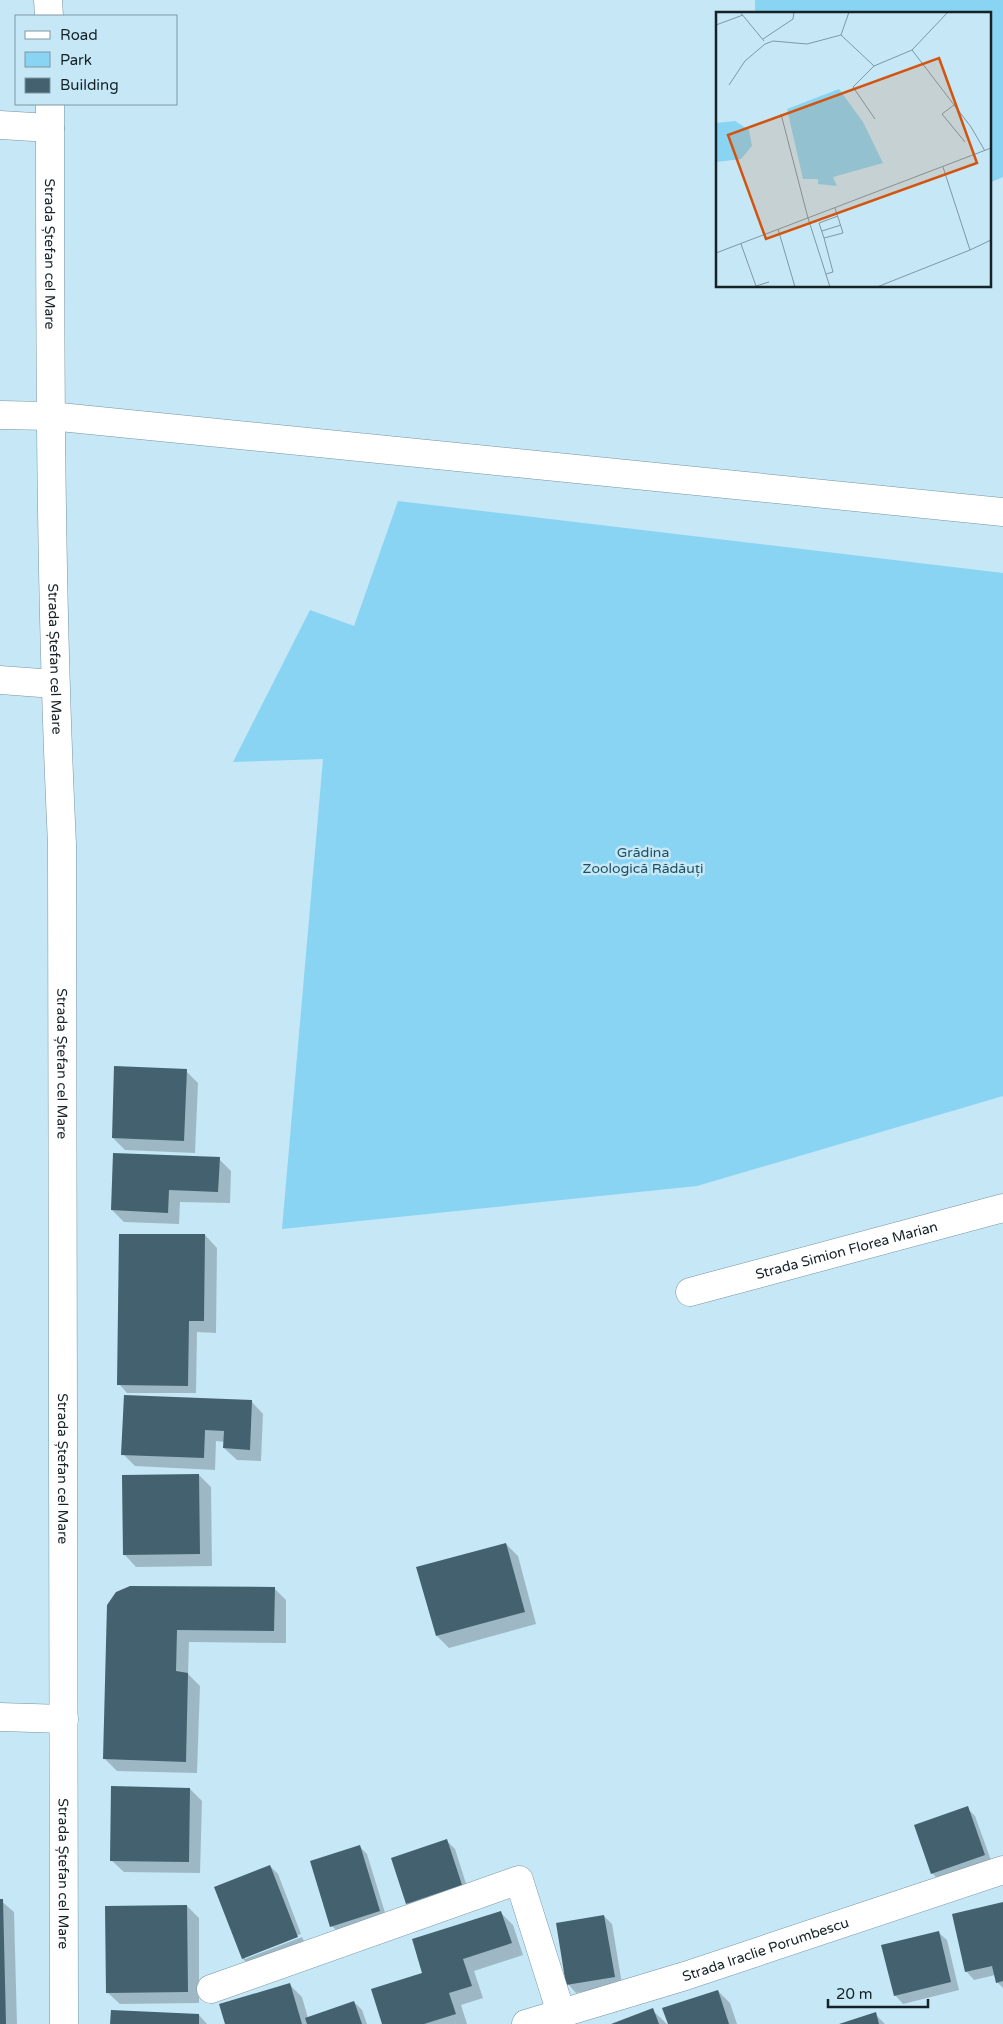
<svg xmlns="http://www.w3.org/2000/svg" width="1003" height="2024" font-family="'Varela Round',sans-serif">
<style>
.green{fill:#89d4f3}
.shadow{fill:#0003}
.building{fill:#43616e}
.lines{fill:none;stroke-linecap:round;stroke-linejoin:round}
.minor-casing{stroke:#7594a2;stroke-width:29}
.major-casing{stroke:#7594a2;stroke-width:29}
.minor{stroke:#fff;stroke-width:28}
.major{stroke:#fff;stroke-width:28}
.labels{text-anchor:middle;stroke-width:5;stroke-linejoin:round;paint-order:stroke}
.street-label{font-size:14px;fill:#152227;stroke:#c5e7f6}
.park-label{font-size:14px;fill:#1e5062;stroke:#c5e7f6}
.inset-road{fill:none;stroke:#7f98a3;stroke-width:1}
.view{fill:#d3540f;fill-opacity:0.15;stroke:#d3540f;stroke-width:2.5}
.inset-edge{fill:none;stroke:#152227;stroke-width:2.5}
</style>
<rect width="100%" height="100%" fill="#c5e7f6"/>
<path class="green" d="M755,0H1003V177L989,183V14H755Z
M398,501L1003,573V1096L697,1186L282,1229L323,759L233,762L310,610L354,626Z"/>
<path class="shadow" d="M186,1071L198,1083L195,1153L125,1150L113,1138Z
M219,1159L231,1171L230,1203L180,1202L179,1224L124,1222L112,1210Z
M205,1235L217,1248L216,1333L197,1332L196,1393H127L119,1384Z
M251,1401L263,1414L261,1461L237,1460L224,1448L225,1442L216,1441L215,1470L135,1466L123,1454Z
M199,1475L211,1487L212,1566L136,1567L124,1554Z
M506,1544L518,1556L536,1624L449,1648L437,1636Z
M274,1588L286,1600V1643L189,1642L188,1674L200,1686L197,1773L117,1771L105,1759L108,1605Z
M190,1789L202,1801L200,1873L124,1872L111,1860Z
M967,1808L975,1816L992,1863L940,1881L932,1873Z
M447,1841L455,1849L469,1893L415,1911L407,1903Z
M359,1846L367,1854L387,1919L340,1934L332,1926Z
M270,1866L278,1874L301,1934L245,1957V1959L302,1937L306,1945L251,1967L243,1959L215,1887Z
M0,1900L14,1912L17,2024H0Z
M1003,1904V1988L997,1982L995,1975L974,1980L966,1971Z
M187,1906L199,1918V2003L120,2004L107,1992Z
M501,1913L513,1925L523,1955L474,1971L483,1998L461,2005L467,2024H383L424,1974Z
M604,1916L612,1924L622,1984L576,1993L568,1984Z
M938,1932L947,1940L959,1990L903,2004L895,1995Z
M290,1985L302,1997L308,2018L354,2002L362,2010L367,2024H226Z
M718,1991L730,2003L737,2024H669Z
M652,2010L667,2024H614Z
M875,2014L885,2024H841Z
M199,2015L207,2024H112Z"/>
<path class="building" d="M114,1066L187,1069L184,1141L112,1138Z
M113,1153L220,1157L218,1192L169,1190L168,1213L111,1210Z
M119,1234H205L204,1321H189L188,1386L117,1385Z
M124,1395L252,1400L250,1450L223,1448L224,1431L205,1430L204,1458L121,1455Z
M199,1474L200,1554L123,1555L122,1475Z
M506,1543L525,1612L436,1636L416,1567Z
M130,1586L275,1587L274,1631L177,1630L176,1671L188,1673L186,1762L103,1759L107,1605L116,1592Z
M111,1786L190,1788L189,1862L110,1861Z
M968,1806L985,1855L931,1874L914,1825Z
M447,1839L462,1885L406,1904L391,1858Z
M360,1845L380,1911L330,1927L310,1861Z
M270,1865L298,1937L242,1959L214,1887Z
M0,1899H3L6,2024H0Z
M1003,1902V1981L996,1983L992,1966L965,1972L952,1914Z
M187,1905L188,1992L106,1993L105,1906Z
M501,1911L512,1943L463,1959L472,1986L449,1993L456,2014L424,2024H382L371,1989L422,1973L412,1939Z
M604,1915L615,1977L566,1985L556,1923Z
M939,1931L951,1982L894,1996L881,1945Z
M290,1983L302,2024H225L219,2004Z
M718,1990L729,2024H668L662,2008Z
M354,2001L362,2024H307L305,2018Z
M653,2008L659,2024H611Z
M111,2010L199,2014V2024H110Z
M876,2012L879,2024H839Z"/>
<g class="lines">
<defs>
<g id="minor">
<path d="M0,125L50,128"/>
<path d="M0,415L50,416L1003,512"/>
<path d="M0,680L54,684"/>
<path id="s1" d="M690,1292L1003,1208"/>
<path d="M211,1989L519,1880L561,2013"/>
<path id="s2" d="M526,2024L685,1976L1003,1870"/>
</g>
<g id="major">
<path d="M48,0L49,16"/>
<path id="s3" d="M50,104C50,350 50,597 62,844L64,2024"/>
<path d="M0,1717L64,1719"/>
</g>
</defs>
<use href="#minor" class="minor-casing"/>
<use href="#major" class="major-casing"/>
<use href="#minor" class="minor"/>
<use href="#major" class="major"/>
</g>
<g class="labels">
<g class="street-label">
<text dy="5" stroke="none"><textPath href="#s3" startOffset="150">Strada Ștefan cel Mare</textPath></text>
<text dy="5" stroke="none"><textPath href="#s3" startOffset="555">Strada Ștefan cel Mare</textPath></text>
<text dy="5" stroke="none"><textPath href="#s3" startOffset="960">Strada Ștefan cel Mare</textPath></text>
<text dy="5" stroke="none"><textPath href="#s1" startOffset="162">Strada Simion Florea Marian</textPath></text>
<text dy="5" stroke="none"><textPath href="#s3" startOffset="1365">Strada Ștefan cel Mare</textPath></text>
<text dy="5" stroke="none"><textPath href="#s3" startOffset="1770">Strada Ștefan cel Mare</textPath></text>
<text dy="5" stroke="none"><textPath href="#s2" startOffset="251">Strada Iraclie Porumbescu</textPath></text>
</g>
<g class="park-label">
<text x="643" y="857">Grădina<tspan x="643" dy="16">Zoologică Rădăuți</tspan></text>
</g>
</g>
<g transform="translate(716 12)">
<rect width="275" height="275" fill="#c5e7f6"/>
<path d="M123,77L147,110L167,151L117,165L121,174L102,172V167H87L71,97ZM19,109L33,118L36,134L25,147L0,150V111Z" fill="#89d4f3"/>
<path class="inset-road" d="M24,0L48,29M133,0L125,23L158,54L196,38L232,0M0,13L27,3M47,27L77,7L78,0M196,38L255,115L269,139M158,54L137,75L159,107M13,73L29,49L49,32L57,29L91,32L125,23M238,93L226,102L249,130M65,102L92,206L114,275M227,155L254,238L275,228M62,217L79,275M106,219L125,213M108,226L103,211L122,204M25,232L40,274L53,270M0,241L275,136M110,262L117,260L108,226L127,221L119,196M161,275L254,238"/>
<path class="view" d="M223,46L261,151L50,227L12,123Z"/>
<rect width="275" height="275" class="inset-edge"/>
</g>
<rect x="15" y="15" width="162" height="90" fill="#c5e7f6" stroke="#7f98a3"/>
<rect x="25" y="31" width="25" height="8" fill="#ffffff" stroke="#7f98a3"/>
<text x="60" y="40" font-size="15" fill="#152227">Road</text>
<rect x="25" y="52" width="25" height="15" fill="#89d4f3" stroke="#7f98a3"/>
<text x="60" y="65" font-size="15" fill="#152227">Park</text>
<rect x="25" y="78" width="25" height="15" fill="#43616e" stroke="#7f98a3"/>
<text x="60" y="90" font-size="15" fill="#152227">Building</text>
<path d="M828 1999v8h100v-8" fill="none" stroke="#152227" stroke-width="2.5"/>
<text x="836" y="1999" font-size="15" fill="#152227" stroke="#c5e7f6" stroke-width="4" paint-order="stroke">20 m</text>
</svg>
